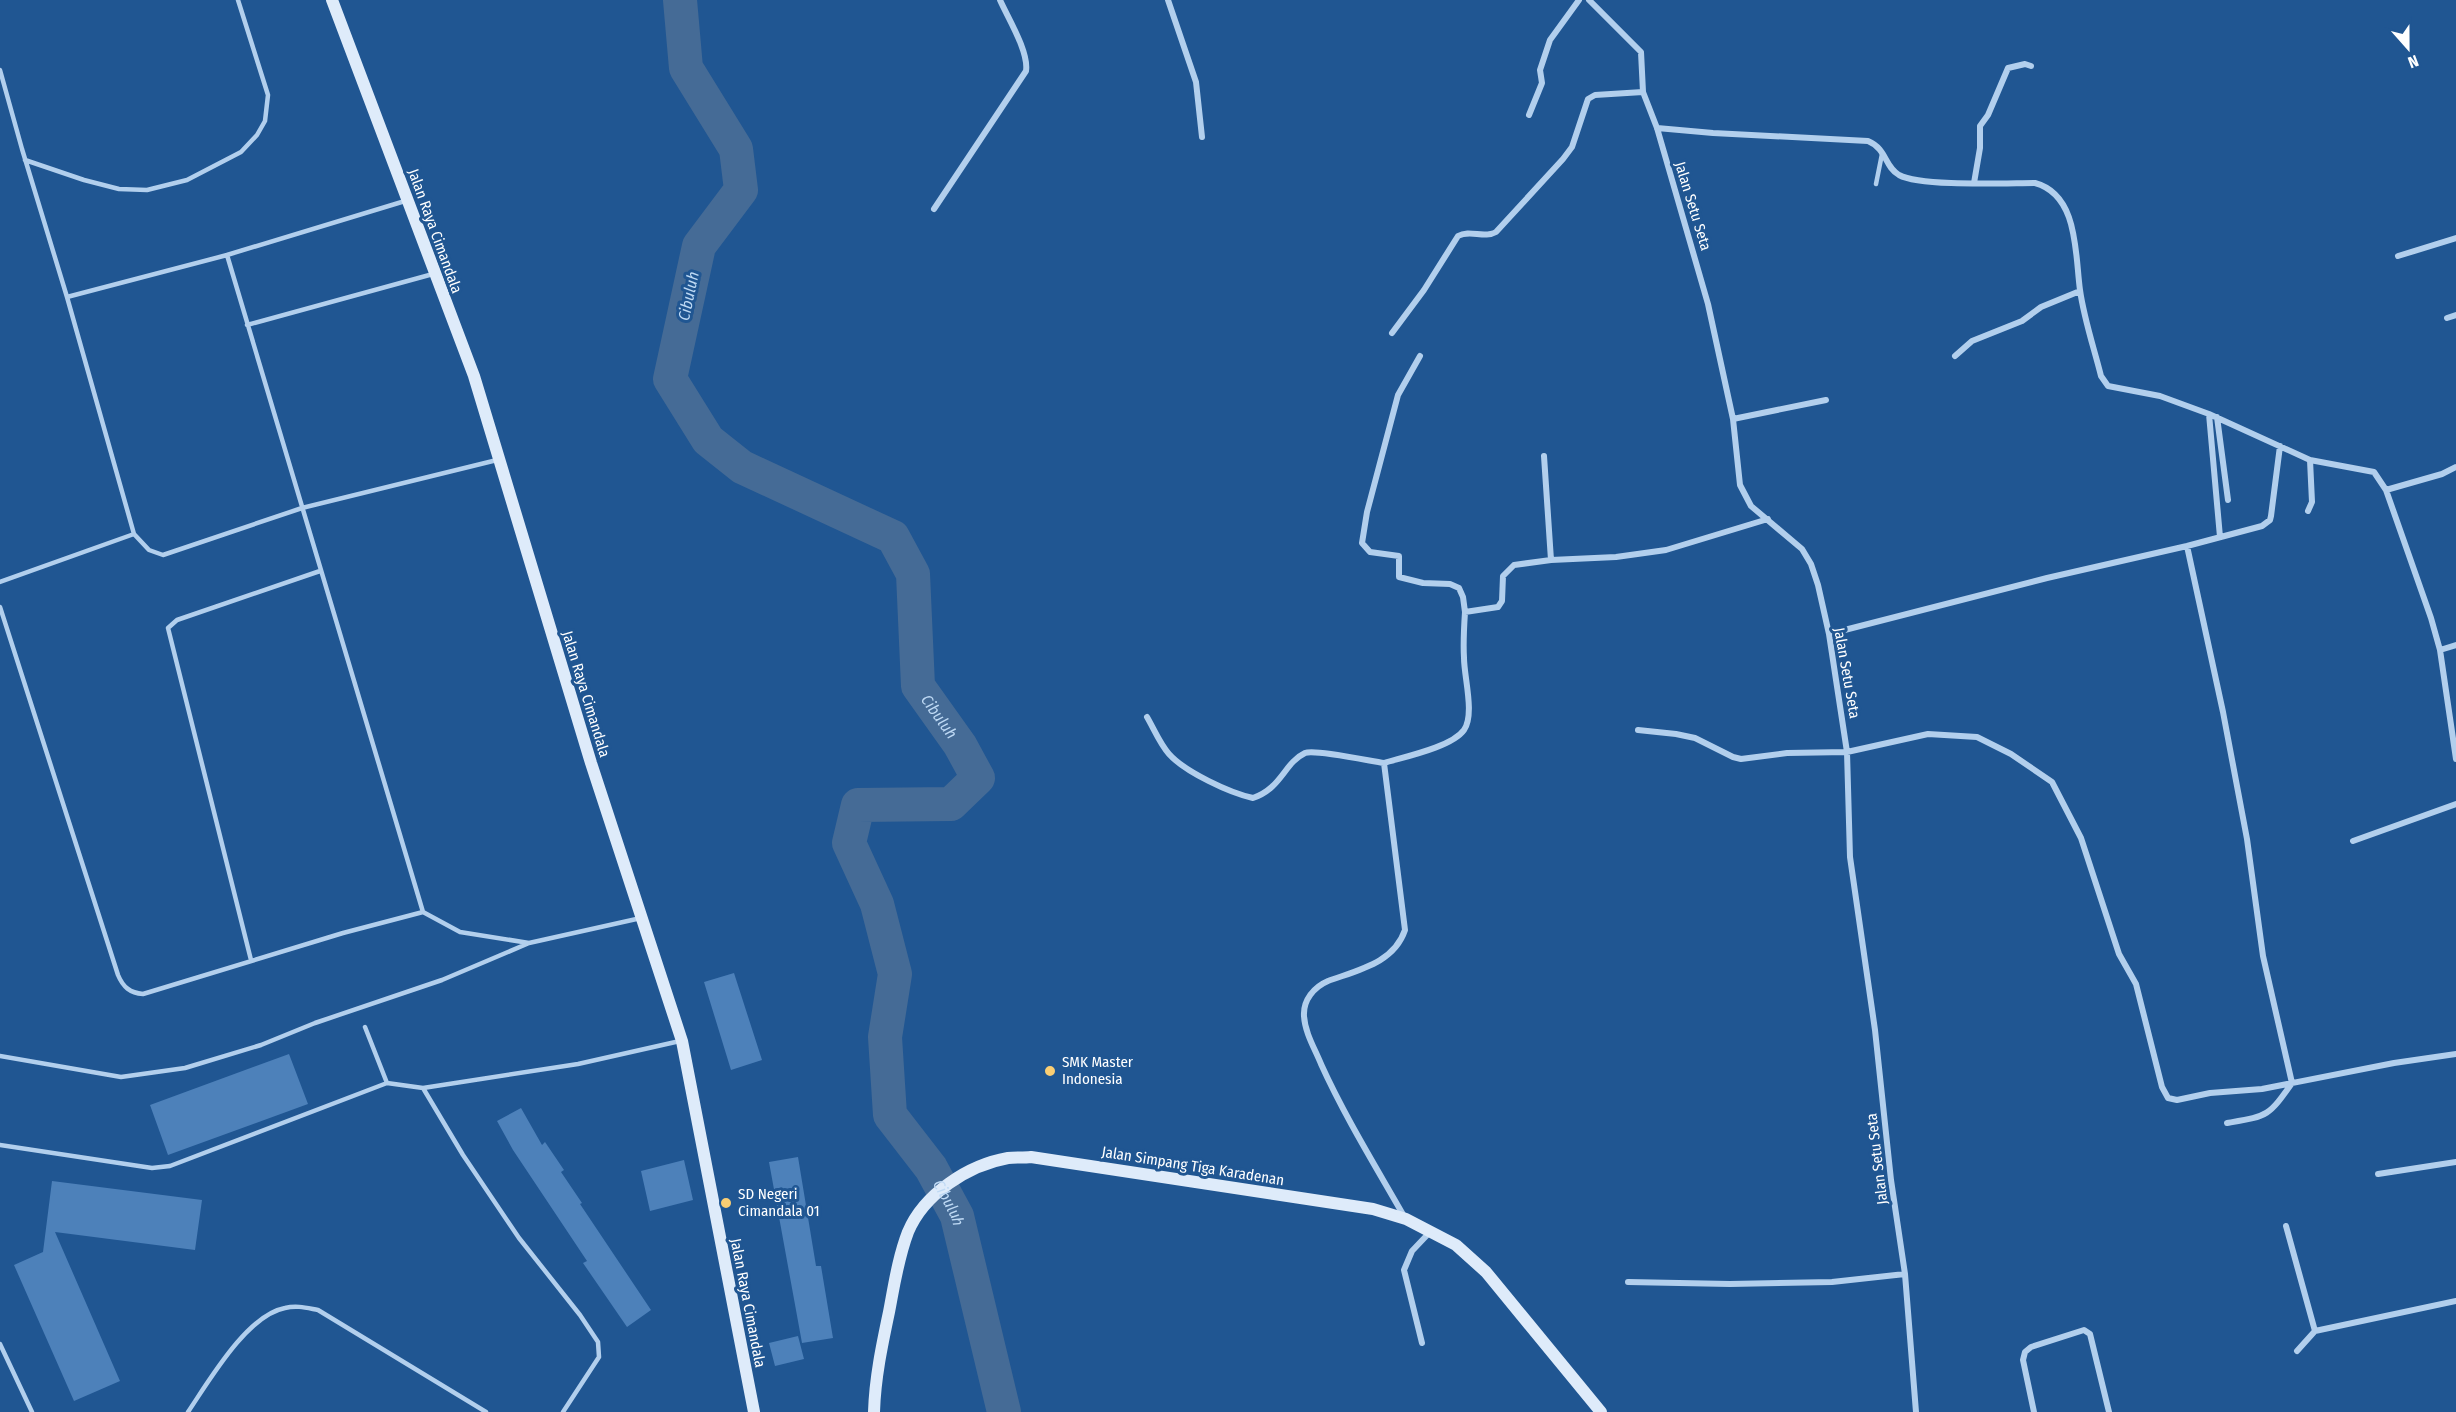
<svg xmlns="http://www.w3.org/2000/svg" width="2456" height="1412" font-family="'Fira Sans Condensed',sans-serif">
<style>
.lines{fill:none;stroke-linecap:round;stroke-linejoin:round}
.river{stroke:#456b96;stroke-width:34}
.building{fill:#4d81ba}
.lane{stroke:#b2cfed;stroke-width:4.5}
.street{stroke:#b2cfed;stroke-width:6}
.secondary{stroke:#deebfa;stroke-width:12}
.poi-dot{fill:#face73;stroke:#205692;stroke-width:2}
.labels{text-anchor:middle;stroke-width:6;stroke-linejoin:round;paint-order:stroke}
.street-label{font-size:15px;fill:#fff;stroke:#205692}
.poi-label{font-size:15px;fill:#fff;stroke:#205692;text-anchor:start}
.water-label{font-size:16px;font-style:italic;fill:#bed9f4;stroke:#205692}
</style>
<rect width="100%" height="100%" fill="#205692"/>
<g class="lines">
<path class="river" id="s1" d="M680,0L686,68L736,149L741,190L699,246L670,379L708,440L742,467L893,537L913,574L918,686L960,745L978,778L951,804L858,805L849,843L877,904L895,974L885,1037L890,1115L931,1168L957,1216L1004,1412"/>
</g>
<path class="building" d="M734,973L762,1060L731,1070L704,982Z
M289,1054L308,1104L168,1155L150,1105Z
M521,1108L542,1145L545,1142L564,1170L561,1172L582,1203L580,1204L651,1310L627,1327L583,1263L587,1261L513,1150L497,1121Z
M798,1157L816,1266H821L833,1338L802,1343L769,1162Z
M684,1160L693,1200L650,1211L641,1171Z
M52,1181L202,1200L195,1250L55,1232L120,1381L74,1401L14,1265L43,1252Z
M798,1336L804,1359L775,1366L769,1343Z"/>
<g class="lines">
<path class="lane" d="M0,70L22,149L67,297L134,534L149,550L163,555L302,508L497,460
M25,160L84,180L119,189L147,190L187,180L241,152L257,135L265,121L268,95L238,0
M1876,184L1882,154
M227,255L405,201
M67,297L227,255L423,912L460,932L529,943
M247,325L433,274
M0,582L134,534
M0,607L118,975C123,987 130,993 143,994L343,933L423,912
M251,960L168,628L177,620L320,571
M365,1027L387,1083
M0,1056L121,1077L185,1068L261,1045L315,1023L442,980L529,943L641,918
M423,1088L463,1155L519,1238L580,1315L598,1342L599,1357L563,1412
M0,1145L152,1168L170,1166L387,1083L423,1088L578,1064L680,1041
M0,1344L32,1412
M188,1412C209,1381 247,1315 285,1308C297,1305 307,1308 318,1310L486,1412"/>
<path class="street" d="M1168,0L1196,82L1202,137
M1589,0L1641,52L1643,92L1657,128L1708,304L1733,419L1740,485L1751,506L1802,549L1811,564L1818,585L1829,634L1847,752L1850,857L1875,1030L1891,1180L1905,1274L1916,1412
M1529,115L1542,83L1540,70L1550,40L1579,0
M1657,128L1713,133L1868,141C1887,149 1884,166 1899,175C1921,187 2007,183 2035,183C2079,195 2075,255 2080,290C2084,319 2094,348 2101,376L2108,386L2160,396L2209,414L2310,460L2374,472L2386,490L2431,618L2440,650L2456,759
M1974,183L1980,148V126L1988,115L2008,68L2025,64L2031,66
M934,209L1026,71C1029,52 1008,18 1000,0
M2398,256L2456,238
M2447,318L2456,315
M1392,333L1424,290L1458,236C1470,229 1484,239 1496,232L1563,159L1572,147L1588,99L1595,95L1643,92
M1420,356L1398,395L1367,512L1362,543L1370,552L1399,556V577L1423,583L1450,584L1459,588L1463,597L1465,612
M1955,356L1972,341L2022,321L2041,307L2080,291
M2209,414L2220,537
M2217,417L2228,500
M1733,419L1826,400
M1544,456L1551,560
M2386,490L2442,474L2456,467
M2308,511L2312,502L2310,460
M2187,546L2223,712L2247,839L2263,956L2292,1083C2268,1117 2268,1116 2227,1123
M1829,634L2047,578L2187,546L2262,526L2270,520L2271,516L2280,446
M2440,650L2456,645
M1147,717C1154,729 1160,744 1169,754C1185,772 1230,793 1253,798C1282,788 1284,763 1305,753C1314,749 1370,761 1384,763
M1638,730L1676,734L1695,738L1733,757L1741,759L1787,753L1847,752L1928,734L1977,737L2011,754L2052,782L2081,838L2119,954L2136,984L2162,1087L2168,1098L2177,1100L2210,1093L2262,1089L2394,1063L2456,1054
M2353,841L2456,804
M2378,1174L2456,1162
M1405,1218C1376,1167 1345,1117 1321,1064C1315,1049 1305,1033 1304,1016C1303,1000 1314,987 1328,981C1358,970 1394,963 1405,930L1384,763C1404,757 1452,747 1464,730C1475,714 1464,677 1464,658C1463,642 1464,627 1465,612L1498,607L1502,601L1503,576L1514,565L1551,560L1616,557L1666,550L1768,519
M2286,1226L2315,1331L2297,1351
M1628,1282L1730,1284L1832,1282L1905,1274
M2315,1331L2456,1301
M1422,1343L1404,1270L1412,1251L1430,1232
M2034,1412L2023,1360L2025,1352L2031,1347L2084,1330L2090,1334L2109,1412"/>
<path class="secondary" d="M332,0L474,376L591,763L682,1041L754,1412
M874,1412C875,1378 882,1345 889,1312C894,1286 898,1258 908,1232C924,1194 968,1165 1008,1158C1015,1157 1023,1158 1031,1157L1373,1209L1406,1219L1456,1245L1486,1272L1601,1412"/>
</g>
<g class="poi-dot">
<circle cx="1050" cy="1071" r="6"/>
<circle cx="726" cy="1203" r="6"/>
</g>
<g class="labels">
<g class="street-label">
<text transform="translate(1693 206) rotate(73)" y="5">Jalan Setu Seta</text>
<text transform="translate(435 231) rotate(70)" y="5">Jalan Raya Cimandala</text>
<text transform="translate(1847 673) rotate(80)" y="5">Jalan Setu Seta</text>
<text transform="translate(586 694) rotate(73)" y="5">Jalan Raya Cimandala</text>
<text transform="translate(1877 1159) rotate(-97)" y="5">Jalan Setu Seta</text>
<text transform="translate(1193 1166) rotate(9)" y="5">Jalan Simpang Tiga Karadenan</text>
<text transform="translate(748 1303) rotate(79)" y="5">Jalan Raya Cimandala</text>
</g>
<g class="poi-label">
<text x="1062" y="1067">SMK Master<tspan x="1062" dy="17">Indonesia</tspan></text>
<text x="738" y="1199">SD Negeri<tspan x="738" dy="17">Cimandala 01</tspan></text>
</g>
<g class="water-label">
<text transform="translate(688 296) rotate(-78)" y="6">Cibuluh</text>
<text dy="6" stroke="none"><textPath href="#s1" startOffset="884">Cibuluh</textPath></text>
<text dy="6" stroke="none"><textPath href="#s1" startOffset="1514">Cibuluh</textPath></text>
</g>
</g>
<g transform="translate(2408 48) rotate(159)" stroke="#205692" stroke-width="4.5" paint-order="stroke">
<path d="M0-4.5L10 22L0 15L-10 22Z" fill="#ffffff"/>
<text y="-9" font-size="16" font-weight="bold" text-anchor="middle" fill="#ffffff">N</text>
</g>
</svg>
